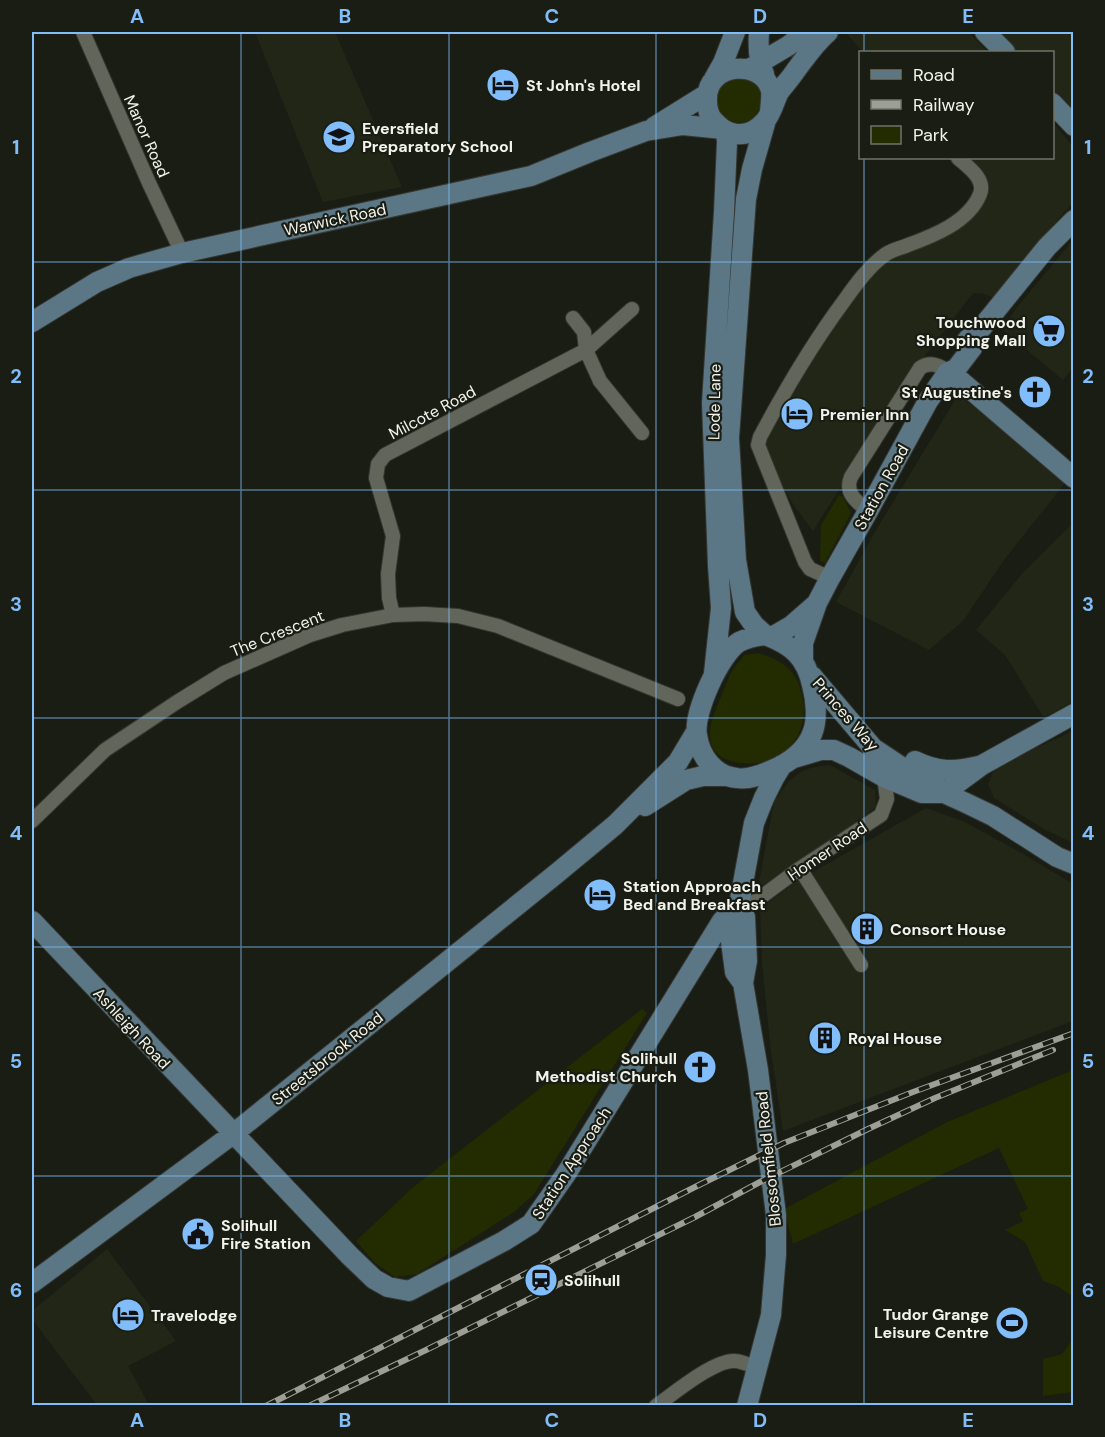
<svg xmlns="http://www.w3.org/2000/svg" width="1105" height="1437" font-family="'DM Sans',sans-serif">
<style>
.built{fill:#222616}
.green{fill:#232b01}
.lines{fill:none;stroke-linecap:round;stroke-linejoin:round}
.street-casing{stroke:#353631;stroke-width:16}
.secondary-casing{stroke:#353631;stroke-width:22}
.street{stroke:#62665a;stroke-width:14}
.secondary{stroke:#5b7685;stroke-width:20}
.rail-casing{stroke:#9d9f97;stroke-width:6}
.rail{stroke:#1a1d13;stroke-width:4;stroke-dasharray:11;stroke-linecap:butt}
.grid{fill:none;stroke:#80bdfa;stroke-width:1.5;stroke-opacity:0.55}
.labels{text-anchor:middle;stroke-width:4.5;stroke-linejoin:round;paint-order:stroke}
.poi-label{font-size:16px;font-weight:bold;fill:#f1f3ec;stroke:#1a1d13;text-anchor:start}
.street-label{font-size:16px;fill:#f1f3ec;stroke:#1a1d13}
.neatline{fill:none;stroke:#80bdfa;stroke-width:2}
.grid-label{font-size:20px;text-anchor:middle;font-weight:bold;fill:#80bdfa}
</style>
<rect width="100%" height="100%" fill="#1a1d13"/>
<path class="built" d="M255,32H335L402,187L323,202Z
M845,32H968L988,52H863Z
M999,32H1073V115L1053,91L1052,52H1018Z
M1053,122L1073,147V202L1023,261L997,299L981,293H973L915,369L813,531L793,504L775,472L770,459L765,440L788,394L838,317L881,266L902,251L958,229L989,196L983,178L963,158H1052Z
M1073,240V368L1063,380L1002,329L1018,306Z
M958,395L1020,441L1065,483L1004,560L963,621L929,650L836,602L876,530Z
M1073,523V701L1044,718L1005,655L976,630L1020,576Z
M1073,731V843L1044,829L994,798L988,784L995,767Z
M830,765L875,790L876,807L788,871L758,888L774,802L788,782L802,771L814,767Z
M926,808L963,821L1020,852L1073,884V1021L783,1131L771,1052L762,963L760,909L797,881Z
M107,1249L176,1341L128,1366L149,1405H97L32,1319V1311Z"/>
<path class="green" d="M716 100a23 23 0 1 1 46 0a23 23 0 1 1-46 0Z
M839,495L843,497L851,513L825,563L820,561L821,525Z
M758,653C782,660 797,670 802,695C808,717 800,742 780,756C763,767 717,768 711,743C710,740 709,733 710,730C710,722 727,681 731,673C734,667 740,661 744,655Z
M642,1009L647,1013L534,1194L514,1212L417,1274L395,1277L375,1263L356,1241L412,1188Z
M1073,1070V1297L1059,1287L1043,1281L1025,1242L1005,1230L1023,1221L1019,1213L1028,1209L999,1148L793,1244L784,1209L947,1122Z
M1073,1339V1392L1043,1396V1359L1062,1354Z"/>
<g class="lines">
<defs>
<path id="street" d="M83,32L149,183L182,253
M573,318L584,332L586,350L600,381L642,433
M868,511C857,502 844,493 851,477L920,368C930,361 940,365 948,372
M830,578L810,569L805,562L758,445L760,437C785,390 812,344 844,301C856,284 869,266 886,254C892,250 901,248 908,245C933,236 969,222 980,194C986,179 968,167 958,158
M393,615L389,598L388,574L393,536L376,478L378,464L385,455L586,350L632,309
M32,821L105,750L177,702L224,673L310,635L342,625L393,615L424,614L458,616L498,626L678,699
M799,869L804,875L861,965
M739,901L753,903L799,869L881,815L887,799L884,777
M656,1406C673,1394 715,1359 735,1361C742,1361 751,1366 758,1368"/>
<path id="secondary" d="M759,32C758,46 758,60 764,74
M985,32L1005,52
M749,69L788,46L807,32
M714,79L723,63L735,32
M1052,103L1074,126
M770,113C770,107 772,97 771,91C763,58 706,62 707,100C707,108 708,115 714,121C721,128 726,133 737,134C748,135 758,129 765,121C772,113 774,102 779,92C784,85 791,78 796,70C806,57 815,43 828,32
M654,127L707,94
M32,322L97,282L129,268L182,253L531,176L590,152L646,131L683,125L723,129
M965,343L969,338L975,336L1047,247L1074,220
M948,372L962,382L1074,478
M765,635L754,625L745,612L736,560L729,438L746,199L752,169L766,120
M765,635C792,645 806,657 812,685C816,700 818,720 812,734C805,752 788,763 772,770C761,775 749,780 737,778C714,776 700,756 697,735C693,713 720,654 739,642C747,638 757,636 765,635Z
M772,637L791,626L815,605
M803,659V643L817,603L830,578L868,511L928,401L948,372L956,369L972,348L975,336
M714,673L721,608L718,566L712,403L724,212L727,142L726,131
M812,676L873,748L903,768L927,778L944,793
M794,758L821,750H834L849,757L884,777L922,793H944L966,803L993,816L1057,857L1074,864
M915,761C937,772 955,772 979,766
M944,793L982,765L1074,714
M645,806L686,780L703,776H728
M739,905L745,917L747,961L743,983L758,1070L776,1215V1255L771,1315L747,1406
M32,921L350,1256L374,1279L388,1287L409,1291L504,1241L531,1224L566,1174L722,921L739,905
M743,983L735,972L729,926L739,905L754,823L764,798L774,778L782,765
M32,1283L233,1134L556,874L615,825L678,762L696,732"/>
</defs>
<use href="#street" class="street-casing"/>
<use href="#secondary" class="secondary-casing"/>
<use href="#street" class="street"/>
<use href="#secondary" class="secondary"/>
<defs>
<path id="rail" d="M266,1406L693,1188L784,1143L913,1092L1074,1033
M309,1406L426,1350L695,1217L760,1182L868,1129L935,1098L1053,1050"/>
</defs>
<use href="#rail" class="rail-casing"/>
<use href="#rail" class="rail"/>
</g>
<path class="grid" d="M241,32V1406M449,32V1406M656,32V1406M864,32V52M864,158V1406M32,262H1074M32,490H1074M32,718H1074M32,947H1074M32,1176H1074"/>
<defs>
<symbol id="hotel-disc" viewBox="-11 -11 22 22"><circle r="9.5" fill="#80bdfa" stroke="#1a1d13"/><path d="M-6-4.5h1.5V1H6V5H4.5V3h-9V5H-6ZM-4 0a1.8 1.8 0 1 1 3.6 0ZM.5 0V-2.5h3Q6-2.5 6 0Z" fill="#111"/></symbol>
<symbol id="school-disc" viewBox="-11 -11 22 22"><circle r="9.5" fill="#80bdfa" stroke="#1a1d13"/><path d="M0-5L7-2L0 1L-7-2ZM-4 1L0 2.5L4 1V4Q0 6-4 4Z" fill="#111"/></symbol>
<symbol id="supermarket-disc" viewBox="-11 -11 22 22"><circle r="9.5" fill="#80bdfa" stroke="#1a1d13"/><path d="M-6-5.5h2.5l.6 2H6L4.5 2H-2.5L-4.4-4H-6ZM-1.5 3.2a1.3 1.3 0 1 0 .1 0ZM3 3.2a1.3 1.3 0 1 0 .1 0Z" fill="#111"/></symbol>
<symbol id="church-disc" viewBox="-11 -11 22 22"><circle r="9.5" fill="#80bdfa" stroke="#1a1d13"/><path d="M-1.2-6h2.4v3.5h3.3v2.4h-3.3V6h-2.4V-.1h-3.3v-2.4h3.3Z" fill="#111"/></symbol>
<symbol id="building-disc" viewBox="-11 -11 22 22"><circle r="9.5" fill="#80bdfa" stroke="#1a1d13"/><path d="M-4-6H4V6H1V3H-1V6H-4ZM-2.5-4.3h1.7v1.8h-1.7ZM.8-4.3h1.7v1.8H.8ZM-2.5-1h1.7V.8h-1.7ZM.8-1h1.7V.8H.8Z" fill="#111"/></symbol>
<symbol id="civic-disc" viewBox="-11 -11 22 22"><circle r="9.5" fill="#80bdfa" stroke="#1a1d13"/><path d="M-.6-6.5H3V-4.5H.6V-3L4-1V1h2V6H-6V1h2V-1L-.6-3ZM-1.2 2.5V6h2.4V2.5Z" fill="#111"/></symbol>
<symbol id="station-disc" viewBox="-11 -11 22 22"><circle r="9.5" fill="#80bdfa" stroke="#1a1d13"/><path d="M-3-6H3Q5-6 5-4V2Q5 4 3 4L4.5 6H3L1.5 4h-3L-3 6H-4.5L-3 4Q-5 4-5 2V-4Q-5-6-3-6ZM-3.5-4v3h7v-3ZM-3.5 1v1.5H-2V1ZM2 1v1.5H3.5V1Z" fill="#111"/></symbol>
<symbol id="stadium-disc" viewBox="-11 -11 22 22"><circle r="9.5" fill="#80bdfa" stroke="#1a1d13"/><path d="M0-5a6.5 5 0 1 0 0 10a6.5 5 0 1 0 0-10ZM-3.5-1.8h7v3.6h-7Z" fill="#111"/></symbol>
</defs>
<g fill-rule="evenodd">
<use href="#hotel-disc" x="484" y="66" width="38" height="38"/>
<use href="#school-disc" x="320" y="118" width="38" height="38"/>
<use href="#supermarket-disc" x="1030" y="312" width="38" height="38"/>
<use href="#church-disc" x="1016" y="373" width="38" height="38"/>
<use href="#hotel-disc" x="778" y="395" width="38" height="38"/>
<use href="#hotel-disc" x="581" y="876" width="38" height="38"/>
<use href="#building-disc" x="848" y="910" width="38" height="38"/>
<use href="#building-disc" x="806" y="1019" width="38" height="38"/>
<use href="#church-disc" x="681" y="1048" width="38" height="38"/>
<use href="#civic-disc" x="179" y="1215" width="38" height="38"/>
<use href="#station-disc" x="522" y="1261" width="38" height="38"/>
<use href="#hotel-disc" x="109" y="1296" width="38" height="38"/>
<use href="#stadium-disc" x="993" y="1304" width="38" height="38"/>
</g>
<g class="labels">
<g class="poi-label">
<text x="526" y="91">St John's Hotel</text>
<text x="362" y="134">Eversfield<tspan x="362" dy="18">Preparatory School</tspan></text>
<text x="1026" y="328" text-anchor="end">Touchwood<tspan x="1026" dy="18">Shopping Mall</tspan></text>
<text x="1012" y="398" text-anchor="end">St Augustine's</text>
<text x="820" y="420">Premier Inn</text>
<text x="623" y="892">Station Approach<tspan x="623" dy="18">Bed and Breakfast</tspan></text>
<text x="890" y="935">Consort House</text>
<text x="848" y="1044">Royal House</text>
<text x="677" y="1064" text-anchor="end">Solihull<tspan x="677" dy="18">Methodist Church</tspan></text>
<text x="221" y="1231">Solihull<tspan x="221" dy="18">Fire Station</tspan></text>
<text x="564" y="1286">Solihull</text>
<text x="989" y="1320" text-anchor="end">Tudor Grange<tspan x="989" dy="18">Leisure Centre</tspan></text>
<text x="151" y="1321">Travelodge</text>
</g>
<g class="street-label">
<text transform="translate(147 136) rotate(66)" y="6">Manor Road</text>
<text transform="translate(335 219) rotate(-12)" y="6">Warwick Road</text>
<text transform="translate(714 402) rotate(-89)" y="6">Lode Lane</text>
<text transform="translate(432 412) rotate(-28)" y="6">Milcote Road</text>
<text transform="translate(881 487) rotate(-61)" y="6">Station Road</text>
<text transform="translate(277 633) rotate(-22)" y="6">The Crescent</text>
<text transform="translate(846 714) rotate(49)" y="6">Princes Way</text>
<text transform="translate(827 851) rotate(-34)" y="6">Homer Road</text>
<text transform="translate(132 1028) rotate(47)" y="6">Ashleigh Road</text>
<text transform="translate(327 1058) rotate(-39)" y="6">Streetsbrook Road</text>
<text transform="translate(768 1159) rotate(-96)" y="6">Blossomfield Road</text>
<text transform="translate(571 1163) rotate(-57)" y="6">Station Approach</text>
</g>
</g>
<rect width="1105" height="1437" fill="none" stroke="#1a1d13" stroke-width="66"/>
<rect x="859" y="51" width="195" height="108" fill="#1a1d13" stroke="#70736a" stroke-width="1.5"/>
<rect x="871" y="70" width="30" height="9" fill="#5b7685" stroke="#70736a" stroke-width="1.5"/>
<text x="913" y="81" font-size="18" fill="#f1f3ec">Road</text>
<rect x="871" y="100" width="30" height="9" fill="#9d9f97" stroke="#70736a" stroke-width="1.5"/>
<text x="913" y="111" font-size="18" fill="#f1f3ec">Railway</text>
<rect x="871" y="126" width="30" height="18" fill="#232b01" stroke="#70736a" stroke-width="1.5"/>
<text x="913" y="141" font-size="18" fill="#f1f3ec">Park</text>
<rect x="33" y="33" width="1039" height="1371" class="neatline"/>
<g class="grid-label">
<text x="137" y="23">A</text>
<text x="345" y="23">B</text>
<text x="552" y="23">C</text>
<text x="760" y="23">D</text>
<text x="968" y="23">E</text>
<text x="16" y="154">1</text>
<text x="1088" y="154">1</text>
<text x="16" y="383">2</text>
<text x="1088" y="383">2</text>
<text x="16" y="611">3</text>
<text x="1088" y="611">3</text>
<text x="16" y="840">4</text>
<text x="1088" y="840">4</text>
<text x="16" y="1068">5</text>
<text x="1088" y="1068">5</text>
<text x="16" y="1297">6</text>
<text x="1088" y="1297">6</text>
<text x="137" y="1427">A</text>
<text x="345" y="1427">B</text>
<text x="552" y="1427">C</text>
<text x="760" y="1427">D</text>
<text x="968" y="1427">E</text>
</g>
</svg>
